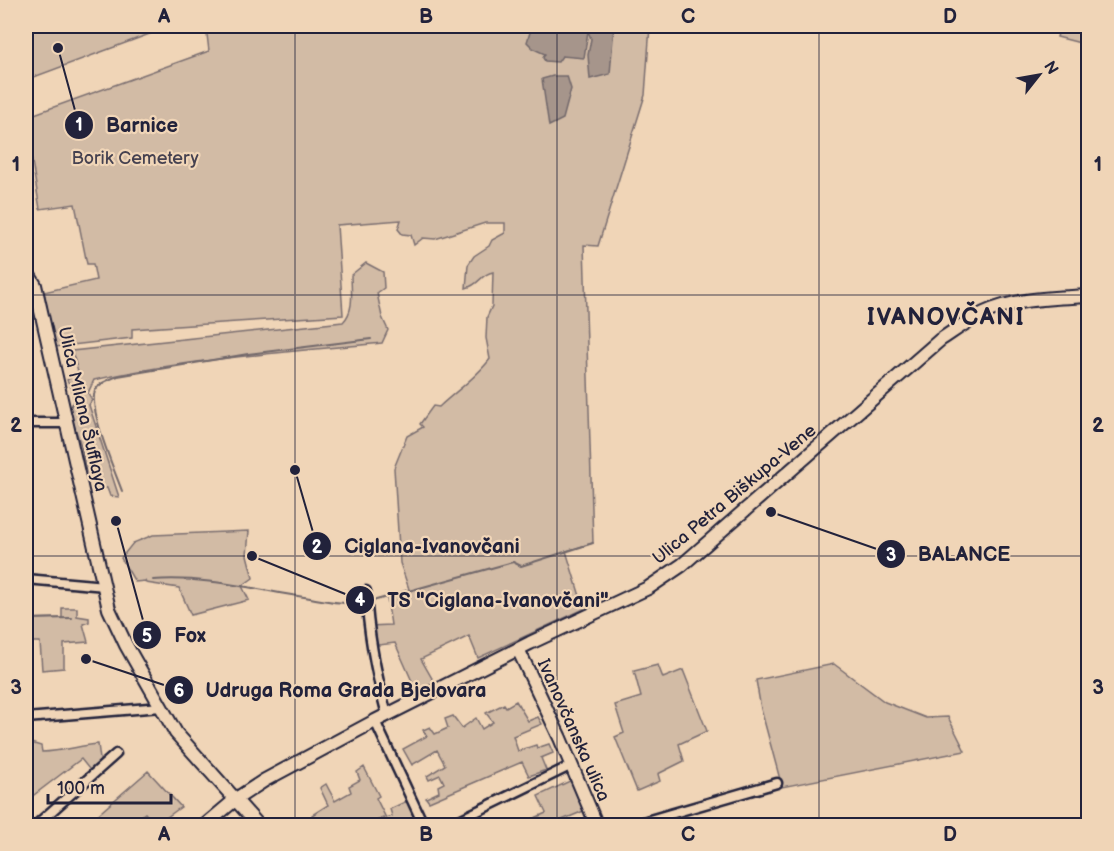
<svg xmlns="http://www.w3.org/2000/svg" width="1114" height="851" font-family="'Balsamiq Sans',sans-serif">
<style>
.green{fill:#d2bba5;stroke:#7a6e70;stroke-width:1.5}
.water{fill:#a6958b;stroke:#71676b;stroke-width:1.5}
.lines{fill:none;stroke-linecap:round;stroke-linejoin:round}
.stream{stroke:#71676b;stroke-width:2}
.street-casing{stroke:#22223b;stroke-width:13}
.secondary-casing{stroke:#22223b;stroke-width:16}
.street{stroke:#f0d5b7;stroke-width:8}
.secondary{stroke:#f0d5b7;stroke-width:12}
.grid{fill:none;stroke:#22223b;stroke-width:1.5;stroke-opacity:0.55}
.labels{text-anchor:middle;stroke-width:4.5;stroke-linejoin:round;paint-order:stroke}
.park-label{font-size:18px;fill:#454150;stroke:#f0d5b7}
.street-label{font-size:18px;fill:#22223b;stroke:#f0d5b7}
.district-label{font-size:24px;font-weight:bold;letter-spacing:1.5px;fill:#22223b;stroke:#f0d5b7}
.leader{fill:none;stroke:#22223b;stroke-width:2}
.callout-dot{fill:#22223b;stroke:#f0d5b7;stroke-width:2}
.mark-label{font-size:18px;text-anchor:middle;font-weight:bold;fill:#fff}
.callout-label{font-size:20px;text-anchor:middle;font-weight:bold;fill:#22223b;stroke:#f0d5b7;stroke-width:4.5;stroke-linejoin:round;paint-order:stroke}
.neatline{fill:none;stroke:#22223b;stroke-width:2}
.grid-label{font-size:20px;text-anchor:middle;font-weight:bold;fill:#22223b}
</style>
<rect width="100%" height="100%" fill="#f0d5b7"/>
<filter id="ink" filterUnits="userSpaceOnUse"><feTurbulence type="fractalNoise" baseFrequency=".0167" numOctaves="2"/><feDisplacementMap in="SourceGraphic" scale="12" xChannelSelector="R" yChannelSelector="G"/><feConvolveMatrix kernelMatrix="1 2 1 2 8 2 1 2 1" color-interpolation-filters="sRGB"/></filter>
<g filter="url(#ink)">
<path class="green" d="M26,26H171L26,80Z
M206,26H650L645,95L598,246L584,245L593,543L566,551L584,609L478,658L469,636L421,659L438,689L420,699L395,643L371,646L368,626L391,625L387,598L409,589L400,563L394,468L407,436L423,427L420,424L433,406L439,407C456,391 477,377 490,359L486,338L487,317L492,306L493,272C479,275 481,284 466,288L468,265L474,256L489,246L492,240L505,233V223H485L435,239L423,238L414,245L411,235L402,234L398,229L401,220L337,225L343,315L132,329V338L55,347L44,292L96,280L93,264H87L75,204L40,209L26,127V117L209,51Z
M1060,26H1088V45L1057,37Z
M366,263L383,272L384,288L377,293L382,317L388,330L382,343C286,352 188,359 94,380L88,393L92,400L89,405L119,497L110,496L107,488H97L85,468L81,446L69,410L74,401L72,389L67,380L78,372L72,351L343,322C355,310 351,291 351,275Z
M249,531L247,555L253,578L242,586L249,600L191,615L179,588L146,583L145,581L135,582L121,558L133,543L153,535Z
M62,608H77V616L89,618V622L83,624L88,642L64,644V668L42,670L40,642H26V619L62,618Z
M834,664L885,702L926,718L948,717L965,751L782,787L761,709L756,680Z
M658,665L663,678L683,670L707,731L679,744L684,761L658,774L660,781L637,791L615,737L624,733L615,705L641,697L634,671Z
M516,701L528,721L538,717L542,724L513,736L518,751L536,745L537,748L549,744L553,753L541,758L546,770L529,776L522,762L429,802L426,798L439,792L438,786L444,783L440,775L429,780L427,776L445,765L437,750L412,765L403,749L427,736L423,730L430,727L435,734L448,728L445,719L453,716L462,728L476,718L482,729L493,722L486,713L504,704L506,707Z
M31,743L41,746L42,752C62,751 79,746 98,744L101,767L93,774L81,759L26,801V761H32Z
M364,767L379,796L376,798L386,818L392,816L390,809L407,801L414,817L397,825H388L383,817L375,822L376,825H354L352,822L345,825H331L328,822L319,825L312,815L328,805L320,788L326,784L335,801L351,792L349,786L360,780L357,772Z
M148,771L181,807L156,825L145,813L128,825H86Z
M574,779L586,810L550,825H522L521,824L546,813L538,796Z"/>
<path class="water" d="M532,26H614L610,74L590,79L588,55L591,39L588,31L584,58L562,56L558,62L545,61L543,58L545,54L534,49L527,42Z
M553,76H567L571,89L563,119L549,126L542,79Z"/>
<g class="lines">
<path class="stream" d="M122,491C115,472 88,408 95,391C98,383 111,379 118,376L248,354L371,339
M153,580C203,576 254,589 304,597C323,600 344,605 364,603
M369,602L513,562L521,566L593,543
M26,619L72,618"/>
<defs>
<path id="street" d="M26,423H67
M26,579L105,586
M366,591C368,634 376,674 387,715
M26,718L161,707
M375,721L424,826
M35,826L116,754
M447,826L572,765
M629,826L777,783"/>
<path id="secondary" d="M26,275L30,277L35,285L109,609L126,645L176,733L259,826
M518,649L560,738L597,826
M204,826L236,799L265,780L375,721L530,643L648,588L682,565L940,340C954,331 968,320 984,313C1017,298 1053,298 1088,296"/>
</defs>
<use href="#street" class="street-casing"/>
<use href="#secondary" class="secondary-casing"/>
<use href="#street" class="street"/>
<use href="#secondary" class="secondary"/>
</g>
</g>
<path class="grid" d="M295,26V826M557,26V826M819,26V826M26,295H1088M26,556H1088"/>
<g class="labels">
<g class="park-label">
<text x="135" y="164">Borik Cemetery</text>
</g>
<g class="street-label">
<text transform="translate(83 409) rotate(77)" y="6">Ulica Milana Šufflaya</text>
<text transform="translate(734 494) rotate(-40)" y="6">Ulica Petra Biškupa-Vene</text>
<text transform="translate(574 730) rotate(66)" y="6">Ivanovčanska ulica</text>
</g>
<g class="district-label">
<text x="946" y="325">IVANOVČANI</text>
</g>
</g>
<path class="leader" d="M58 48L79 125M295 470L317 546M771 512L891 554M252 556L360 600M116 521L147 635M86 659L179 690"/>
<g class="callout-dot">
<circle cx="58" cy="48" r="6"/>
<circle cx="295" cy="470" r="6"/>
<circle cx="771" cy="512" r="6"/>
<circle cx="252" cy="556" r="6"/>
<circle cx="116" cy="521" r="6"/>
<circle cx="86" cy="659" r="6"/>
<circle cx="79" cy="125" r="15"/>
<circle cx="317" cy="546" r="15"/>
<circle cx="891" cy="554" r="15"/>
<circle cx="360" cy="600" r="15"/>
<circle cx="147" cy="635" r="15"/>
<circle cx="179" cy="690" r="15"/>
</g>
<g class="mark-label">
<text x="79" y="131">1</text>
<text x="317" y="553">2</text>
<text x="891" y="561">3</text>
<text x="360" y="606">4</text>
<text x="147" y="642">5</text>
<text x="179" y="697">6</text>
</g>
<g class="callout-label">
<text x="142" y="132">Barnice</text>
<text x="432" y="553">Ciglana-Ivanovčani</text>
<text x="964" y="561">BALANCE</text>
<text x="498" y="607">TS "Ciglana-Ivanovčani"</text>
<text x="190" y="642">Fox</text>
<text x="346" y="697">Udruga Roma Grada Bjelovara</text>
</g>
<rect width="1114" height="851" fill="none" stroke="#f0d5b7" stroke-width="66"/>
<g transform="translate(1039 75) rotate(59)" stroke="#f0d5b7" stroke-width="4.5" paint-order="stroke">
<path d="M0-4.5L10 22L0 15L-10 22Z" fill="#22223b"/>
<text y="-9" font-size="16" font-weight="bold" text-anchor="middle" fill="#22223b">N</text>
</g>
<path d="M48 794v9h123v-9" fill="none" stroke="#22223b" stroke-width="3"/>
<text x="57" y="794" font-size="18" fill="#22223b" stroke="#f0d5b7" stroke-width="4.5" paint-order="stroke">100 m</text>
<rect x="33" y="33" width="1048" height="785" class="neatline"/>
<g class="grid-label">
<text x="164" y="23">A</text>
<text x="426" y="23">B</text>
<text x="688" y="23">C</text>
<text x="950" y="23">D</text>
<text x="16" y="171">1</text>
<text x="1098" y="171">1</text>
<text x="16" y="432">2</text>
<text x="1098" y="432">2</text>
<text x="16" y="694">3</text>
<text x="1098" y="694">3</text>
<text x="164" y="841">A</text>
<text x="426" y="841">B</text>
<text x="688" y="841">C</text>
<text x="950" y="841">D</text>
</g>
</svg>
